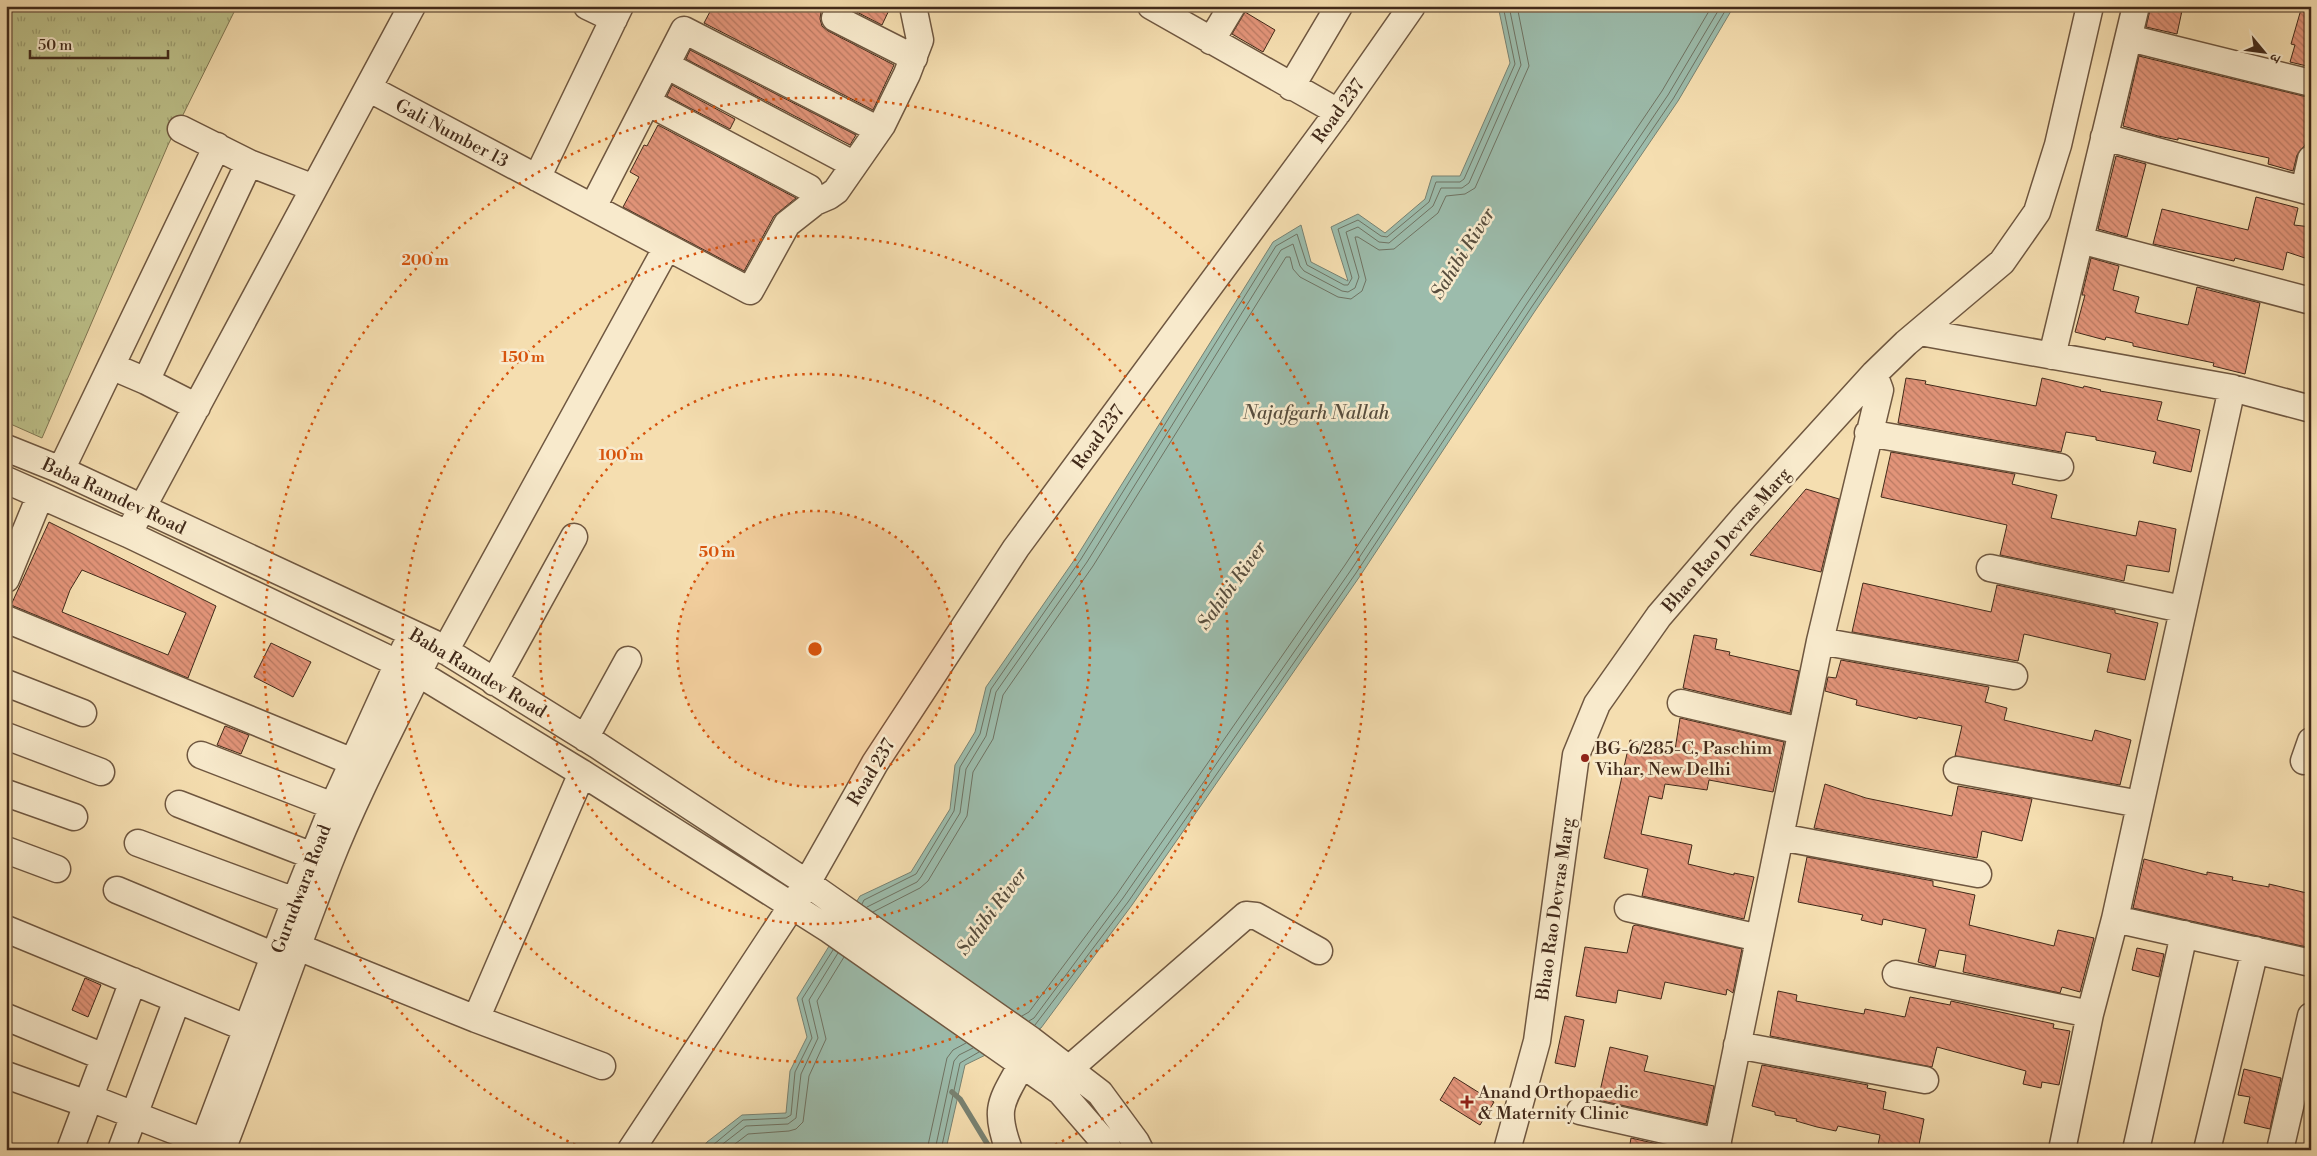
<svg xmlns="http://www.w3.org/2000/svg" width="2317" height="1156" font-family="'Libre Bodoni','Noto Serif Devanagari',serif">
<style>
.park{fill:url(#park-tufts);stroke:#807652}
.water{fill:#9cbcac;stroke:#788272}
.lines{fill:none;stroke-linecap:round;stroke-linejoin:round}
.shore{stroke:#6f7363;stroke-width:1}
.stream{stroke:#788272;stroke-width:5.5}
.building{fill:url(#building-back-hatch);stroke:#422a1a;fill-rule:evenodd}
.minor-casing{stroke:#6f5740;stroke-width:29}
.minor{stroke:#f8eacc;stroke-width:26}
.ring{fill:none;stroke:#d7540d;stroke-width:2.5;stroke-dasharray:2.5 5}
.poi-dot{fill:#8f2418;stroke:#f8eacc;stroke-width:2}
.labels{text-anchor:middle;stroke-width:5;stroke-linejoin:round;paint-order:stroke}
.street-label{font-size:18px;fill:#422a1a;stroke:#f8eacc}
.poi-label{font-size:18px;fill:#422a1a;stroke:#f8eacc;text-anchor:start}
.water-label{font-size:19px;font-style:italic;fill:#584e3e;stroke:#f8eacc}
.centre{fill:#d7540d;stroke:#f8eacc;stroke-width:2.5}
.ring-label{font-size:15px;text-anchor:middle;font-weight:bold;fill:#d7540d;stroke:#f8eacc;stroke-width:5;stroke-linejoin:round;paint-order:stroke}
</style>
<defs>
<pattern id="park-tufts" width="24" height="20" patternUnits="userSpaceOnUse" patternTransform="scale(1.25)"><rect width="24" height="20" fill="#bdc18a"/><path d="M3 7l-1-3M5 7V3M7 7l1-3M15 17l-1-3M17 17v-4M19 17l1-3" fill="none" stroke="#9b9d70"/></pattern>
<pattern id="building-back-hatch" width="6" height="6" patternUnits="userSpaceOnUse" patternTransform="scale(1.25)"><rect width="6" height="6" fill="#e29479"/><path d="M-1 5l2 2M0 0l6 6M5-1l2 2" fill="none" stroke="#b97962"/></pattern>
</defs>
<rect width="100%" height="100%" fill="#f5deb0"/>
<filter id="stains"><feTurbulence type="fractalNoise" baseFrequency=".004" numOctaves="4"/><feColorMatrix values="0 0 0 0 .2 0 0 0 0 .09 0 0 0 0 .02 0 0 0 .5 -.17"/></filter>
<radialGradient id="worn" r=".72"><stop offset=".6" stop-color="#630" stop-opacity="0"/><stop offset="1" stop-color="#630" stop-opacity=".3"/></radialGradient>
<path class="park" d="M6,6H237L168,145L42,438L6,422Z"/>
<path class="water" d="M1498,6H1734L1678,101L1535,311L1360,576L1132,905L1041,1028L965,1065L946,1149L701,1150L707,1142L742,1115L786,1113L790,1071L807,1037L797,998L860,896L911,872L950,809L955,765L975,732L986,687L1077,556L1273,242L1301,225L1311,262L1348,281L1331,227L1358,214L1385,233L1425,199L1432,176H1460L1510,63Z"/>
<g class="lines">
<path class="shore" d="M862,904L864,900L916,874L954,811L960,767L980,734L991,689L1081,559L1276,246L1297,234L1307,265L1344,285H1348L1352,278L1338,229L1358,220L1381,236L1387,237L1429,202L1436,182H1460L1464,179L1515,64L1503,6
M867,907L917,882L921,877L960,813L966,769L986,736L996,692L1087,562L1281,250L1293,244L1300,266L1304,271L1342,291L1348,292L1355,288L1359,277L1346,232L1358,227L1379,242L1389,243L1433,206L1441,188H1462L1469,183L1521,65L1509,6
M873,912L920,888L928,881L967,816L973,772L993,739L1003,695L1093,566L1286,257H1290L1293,269L1300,277L1338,297L1351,299L1362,291L1366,280L1355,237H1358L1379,250L1394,249L1438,213L1446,196L1465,194L1475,188L1529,66L1517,6
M1022,1016L1029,1012L1117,894L1345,565L1520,301L1662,91L1712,6
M1029,1021L1034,1018L1123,898L1351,570L1526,305L1668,95L1721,6
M1035,1025L1128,902L1356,573L1531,308L1673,99L1728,6
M707,1150L743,1120L786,1118L791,1115L795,1072L812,1038L802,999L833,950
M715,1150L746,1126L788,1124L796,1118L801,1074L818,1038L809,1000L838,953
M727,1150L748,1134L789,1131L796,1129L803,1122L809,1076L826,1039L817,1001L844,957
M927,1150L947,1058L953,1050L966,1043
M935,1150L954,1061L959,1055L973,1048
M941,1150L960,1063L979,1052"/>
<path class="stream" d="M952,1092L960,1099L991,1150"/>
</g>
<path class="building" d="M713,6H826L821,12L820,19L822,26L828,31L894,65L873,110L704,23Z
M845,6H891L882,25Z
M2151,6H2183L2177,34L2146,27Z
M2302,6H2311V67L2290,62L2295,45L2291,44Z
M1245,12L1275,30L1263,52L1232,34Z
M690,50L856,135L850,145L686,59Z
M2139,56L2311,98V121L2305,145L2297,155L2293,171L2268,164L2269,158L2178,138V140L2158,136L2123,126Z
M672,85L735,119L730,129L667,96Z
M658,125L796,198L774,216L744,271L623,207L639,177L630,172L644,145L647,146Z
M2116,156L2146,164L2127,237L2098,229Z
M2256,197L2298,208L2294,225L2311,227V260L2287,252L2283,270L2235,258L2234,261L2153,244L2162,209L2248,230Z
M2091,258L2119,266L2113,290L2139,297L2135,312L2137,313L2188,325L2197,287L2260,303L2245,374L2213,366L2214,363L2133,346V343L2106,337L2105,340L2075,332L2085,295H2082Z
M1906,378L1926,381L1925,384L2036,406L2042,378L2083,388L2084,386L2101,390L2100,391L2162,402L2157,420L2200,430L2191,472L2153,463L2156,452L2096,440V437L2066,432L2061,452L1898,423Z
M1891,452L2015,474L2012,484L2057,495L2051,518L2136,536L2139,521L2176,529L2169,572L2127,565L2124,581L2000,555L2007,525L1881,497Z
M1806,489L1839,499L1821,572L1750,555Z
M49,522L216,606L188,678L11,605ZM82,570L186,613L168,655L62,612L70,590Z
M1863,583L1991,612L1997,585L2115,610V613L2158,623L2145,680L2107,672L2111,654L2024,634L2018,661L1852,632Z
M1694,635L1717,639L1715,649L1730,652L1729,655L1799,671L1790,713L1683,688Z
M271,643L311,662L293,697L254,677Z
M1841,660L1989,687L1985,702L2007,708L2004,720L2092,741L2095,730L2131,740L2120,785L1955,756L1962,726L1918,717L1917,719L1856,705L1857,700L1825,691L1828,677L1836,678Z
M1680,718L1784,742L1773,792L1709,780L1707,790L1665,784L1662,799L1649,796L1641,834L1692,845L1688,864L1734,875V873L1754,877L1744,919L1642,896L1648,869L1604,858L1630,740L1675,750Z
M225,726L249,735L241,754L217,745Z
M1825,784L1866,798L1952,816L1958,786L2032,799L2022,841L1982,831L1977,858L1814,828Z
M1807,857L1933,881V886L1975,895L1969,925L2054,946L2058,930L2094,938L2080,992L2062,987L2060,993L1963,972L1966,955L1939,950L1935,967L1918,962L1926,929L1883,919L1882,925L1861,920L1863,915L1798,902Z
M2144,859L2207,875V872L2233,877L2232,880L2269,887V884L2311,894V948L2133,908Z
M1636,925L1742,949L1733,993L1727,989L1726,995L1665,982L1661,999L1618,990L1616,1003L1576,996L1585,947L1627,953L1633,926Z
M2137,948L2164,954L2159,977L2132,970Z
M85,978L101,985L88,1017L72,1010Z
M1778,991L1797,995L1796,1001L1864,1014L1865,1009L1905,1017L1910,997L1950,1005L1951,1001L2054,1024L2053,1028L2070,1031L2059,1085L2042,1082L2041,1088L2023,1084L2026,1071L1937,1047L1932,1067L1770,1036Z
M1565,1016L1584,1020L1575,1067L1555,1063Z
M1610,1047L1648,1056L1644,1071L1714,1086L1706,1124L1598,1100Z
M1762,1065L1868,1085L1867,1088L1886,1092L1883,1109L1924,1119L1918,1150H1877L1880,1135L1838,1126L1836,1131L1817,1127L1796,1121L1797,1119L1775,1115V1112L1752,1106Z
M2244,1069L2281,1078L2270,1129L2244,1123L2250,1097L2238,1095Z
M1454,1077L1494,1102L1480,1125L1440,1100Z
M1631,1138L1684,1150H1629Z"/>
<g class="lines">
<defs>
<path id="minor" d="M587,6L614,19
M1151,6L1338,112
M835,18L914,58
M2129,38L2311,83
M1211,41L1232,6
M666,65L849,162
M1291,87L1339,6
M368,88L750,291L787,224L815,202L829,196L836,191L882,125L907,74L920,40L914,11L915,6
M647,102L809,188
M181,129L249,163L314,188
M2104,137L2311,192
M537,178L620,6
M2304,190L2311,159
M593,207L684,30L871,126
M2080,240L2311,301
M1920,332L2232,388L2311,409
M2052,356L2136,6
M111,366L146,381L249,163
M146,381L197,407
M1868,433L2060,467
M6,448L61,470L433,643L597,745L807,883L1031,1040L1100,1093L1136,1142L1140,1150
M61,470L217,146
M6,480L128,534L418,673L582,773L830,930L1060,1091L1106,1144L1109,1150
M133,525L412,6
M1990,568L2182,609
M6,579L40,496
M6,619L353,762
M1820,641L2014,676
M445,651L667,247
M494,682L574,537
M6,683L83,713
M1681,703L1801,731
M6,736L101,772
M585,738L628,660
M201,755L333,806
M2304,761L2311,741
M1957,770L2140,804
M6,793L74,817
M179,804L313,856
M1780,837L1978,874
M138,843L295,901
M6,850L57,869
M117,890L275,956
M1628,908L1759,938
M2115,919L2311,963
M6,929L263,1035
M298,947L476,1019L602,1066
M1896,974L2090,1014
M6,1017L104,1057
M476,1019L582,773
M1737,1045L1925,1080
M1069,1069L1246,915L1256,916L1319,951
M6,1075L87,1104
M90,1098L204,1142
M1580,1111L1718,1142
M70,1150L133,981
M121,1150L177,1000
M201,1150L295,901L333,806L405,648
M222,1150C259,1055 292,958 329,863C357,792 393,725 426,657
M631,1150L807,883L875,763L1016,548L1338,112L1412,6
M1009,1150C993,1107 1002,1101 1022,1064
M1507,1150L1537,1041L1576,755L1597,704L1659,616L1744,517L1874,374L1906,343L2002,262L2037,212L2058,145L2090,6
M1716,1150L1820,641L1880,390L1874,374
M2062,1150L2090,1014L2115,919L2232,388
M2136,1150L2184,934
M2207,1150L2255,950
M2280,1150L2311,1016"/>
</defs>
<use href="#minor" class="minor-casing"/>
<use href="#minor" class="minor"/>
</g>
<circle cx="815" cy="649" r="138" fill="#d7540d" fill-opacity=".12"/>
<g class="ring">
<circle cx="815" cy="649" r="138"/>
<circle cx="815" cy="649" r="275"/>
<circle cx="815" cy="649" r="413"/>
<path d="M582 1148A551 551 0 1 1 1048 1148"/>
</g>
<g class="poi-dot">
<circle cx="1585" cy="758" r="5"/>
<path d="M1464.5 1094.5h5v5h5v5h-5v5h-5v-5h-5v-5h5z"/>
</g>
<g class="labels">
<g class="street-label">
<text transform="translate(1338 111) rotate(-54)" y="6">Road 237</text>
<text transform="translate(452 133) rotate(28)" y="6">Gali Number 13</text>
<text transform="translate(1098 437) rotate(-54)" y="6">Road 237</text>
<text transform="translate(114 496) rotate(25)" y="6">Baba Ramdev Road</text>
<text transform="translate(1726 540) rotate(-49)" y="6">Bhao Rao Devras Marg</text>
<text transform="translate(478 673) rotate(31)" y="6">Baba Ramdev Road</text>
<text transform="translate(871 772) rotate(-59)" y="6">Road 237</text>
<text transform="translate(301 889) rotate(-69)" y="6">Gurudwara Road</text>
<text transform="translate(1555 909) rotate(-82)" y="6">Bhao Rao Devras Marg</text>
</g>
<g class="poi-label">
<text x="1595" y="754">BG-6/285-C, Paschim<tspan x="1595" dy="21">Vihar, New Delhi</tspan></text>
<text x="1478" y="1098">Anand Orthopaedic<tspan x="1478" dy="21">&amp; Maternity Clinic</tspan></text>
</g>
<g class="water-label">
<text transform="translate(1462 253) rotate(-58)" y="7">Sahibi River</text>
<text x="1316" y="419">Najafgarh Nallah</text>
<text transform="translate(1231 585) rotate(-54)" y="7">Sahibi River</text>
<text transform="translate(991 911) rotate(-53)" y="7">Sahibi River</text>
</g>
</g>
<circle cx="815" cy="649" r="8" class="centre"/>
<g class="ring-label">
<text x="425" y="265">200 m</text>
<text x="523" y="362">150 m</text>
<text x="621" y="460">100 m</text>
<text x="717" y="557">50 m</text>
</g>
<rect width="2317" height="1156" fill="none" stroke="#f5deb0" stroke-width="25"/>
<rect x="8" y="8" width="2302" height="1141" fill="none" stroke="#422a1a" stroke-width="2.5"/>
<rect x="12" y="12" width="2292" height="1131" fill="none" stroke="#422a1a"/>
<g transform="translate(2264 52) rotate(119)" stroke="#f8eacc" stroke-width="4" paint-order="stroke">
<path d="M0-4L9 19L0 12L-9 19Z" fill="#422a1a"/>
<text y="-8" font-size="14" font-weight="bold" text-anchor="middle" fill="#422a1a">उ</text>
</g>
<path d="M30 50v8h138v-8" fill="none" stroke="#422a1a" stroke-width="2.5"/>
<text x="38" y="50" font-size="15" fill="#422a1a" stroke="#f8eacc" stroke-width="4" paint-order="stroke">50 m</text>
<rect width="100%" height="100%" filter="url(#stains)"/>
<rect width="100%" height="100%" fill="url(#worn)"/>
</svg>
